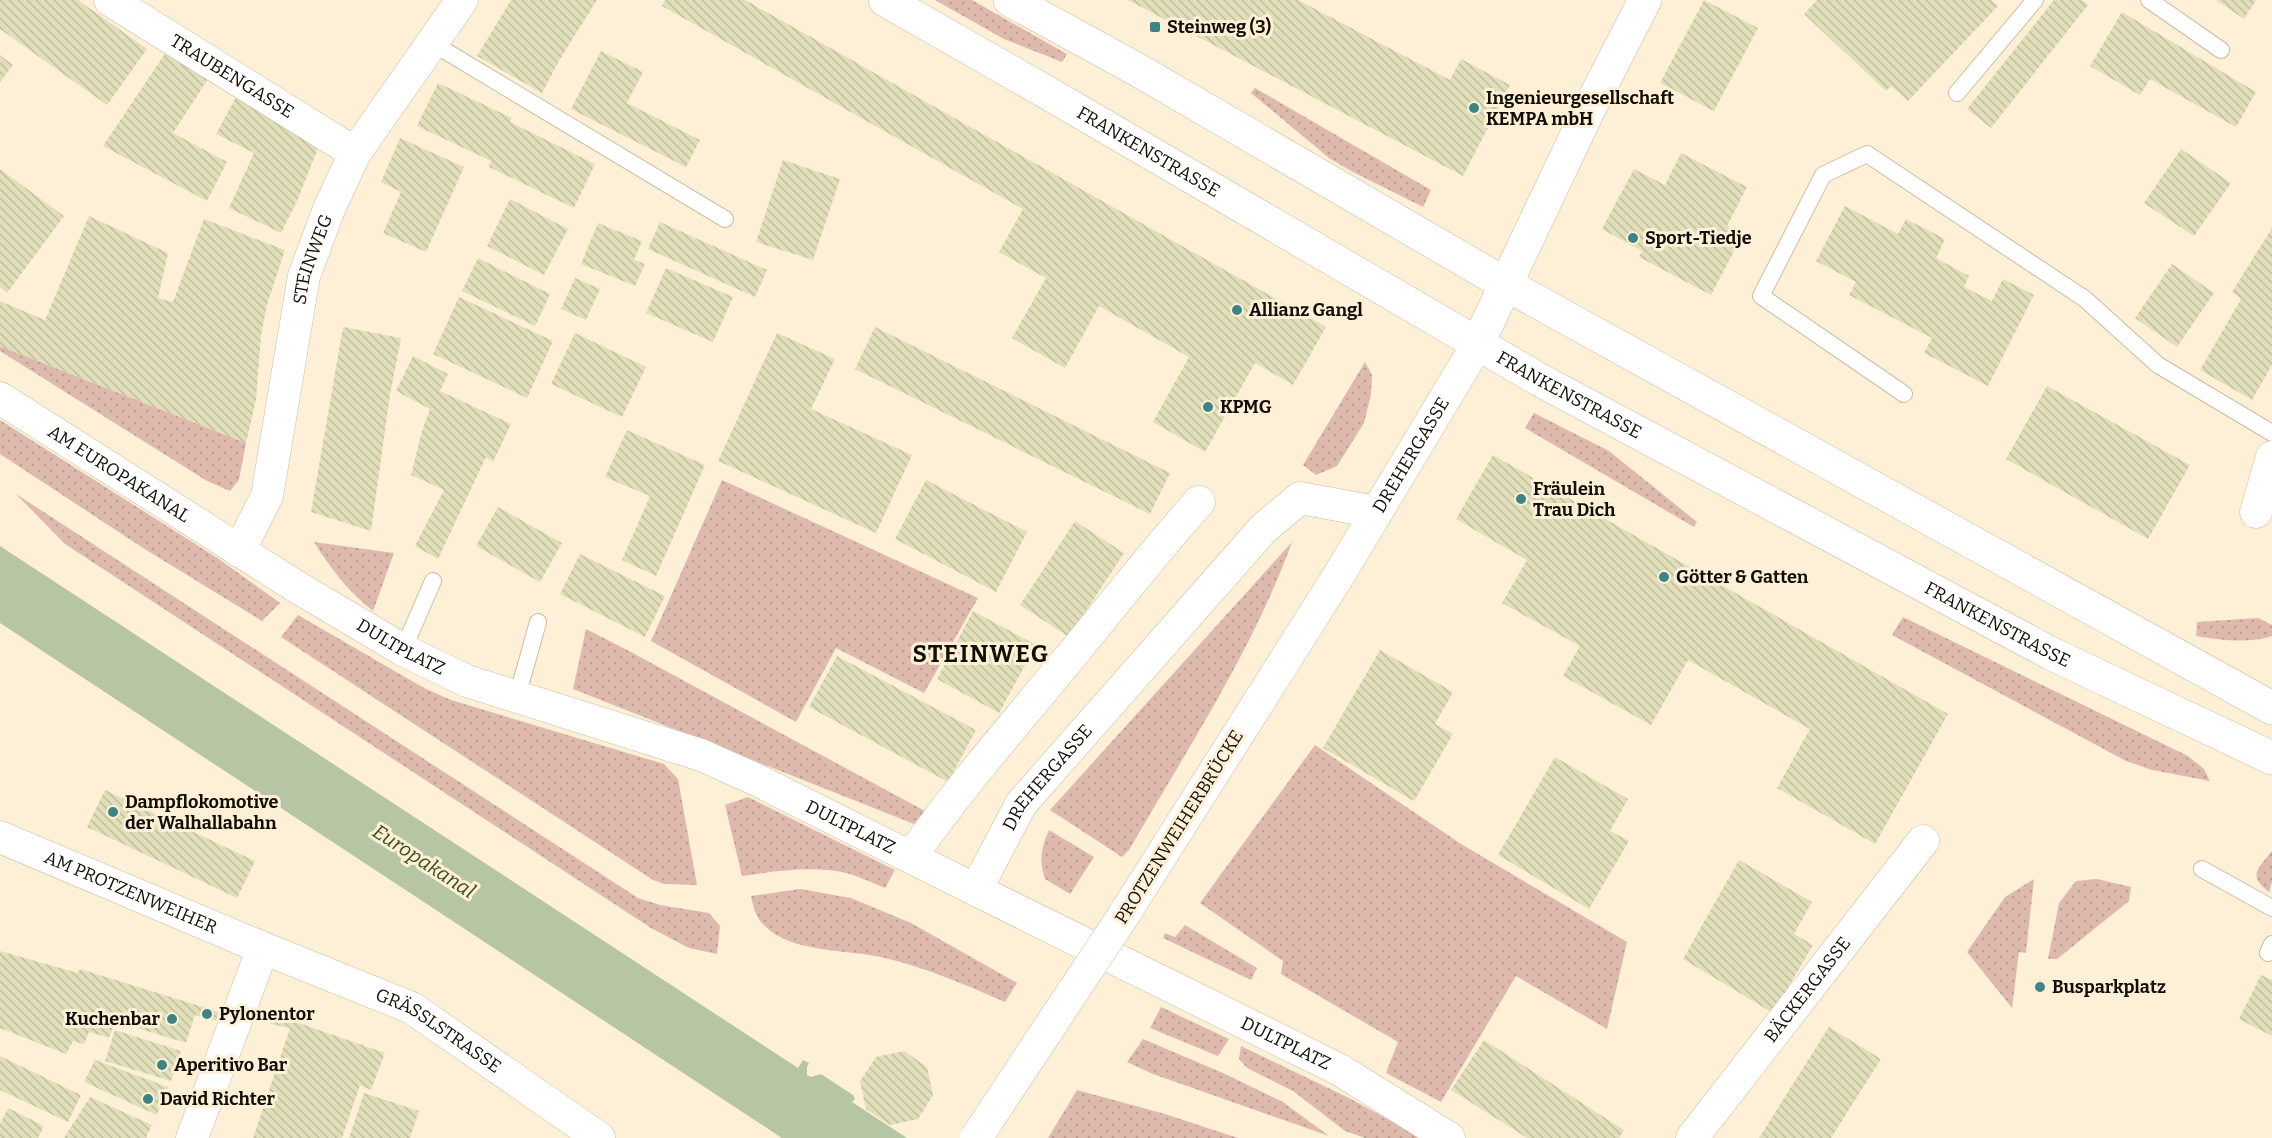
<svg xmlns="http://www.w3.org/2000/svg" width="2272" height="1138" font-family="Bitter,serif">
<style>
.green{fill:url(#green-dots)}
.water{fill:#b6c5a3}
.building{fill:url(#building-back-hatch)}
.lines{fill:none;stroke-linecap:round;stroke-linejoin:round}
.service-casing{stroke:#cabda5;stroke-width:18}
.minor-casing{stroke:#cabda5;stroke-width:33}
.tertiary-casing{stroke:#cabda5;stroke-width:34}
.secondary-casing{stroke:#cabda5;stroke-width:34}
.service{stroke:#fff;stroke-width:16}
.minor{stroke:#fff;stroke-width:32}
.tertiary{stroke:#fff;stroke-width:33}
.secondary{stroke:#fff;stroke-width:33}
.minor-bridge-casing{stroke:#cabda5;stroke-width:33;stroke-linecap:butt}
.minor-bridge{stroke:#fff;stroke-width:32}
.poi-dot{fill:#3d8584;stroke:#fdf0d7;stroke-width:2}
.labels{text-anchor:middle;stroke-width:6;stroke-linejoin:round;paint-order:stroke}
.poi-label{font-size:18px;font-weight:bold;fill:#130f07;stroke:#fdf0d7;text-anchor:start}
.street-label{font-size:18px;fill:#130f07;stroke:#fdf0d7}
.water-label{font-size:20px;font-style:italic;fill:#3c4f1c;stroke:#fdf0d7}
.district-label{font-size:24px;font-weight:bold;letter-spacing:1.5px;fill:#130f07;stroke:#fdf0d7}
</style>
<defs>
<pattern id="green-dots" width="8" height="8" patternUnits="userSpaceOnUse" patternTransform="scale(1.5)"><rect width="8" height="8" fill="#debaae"/><path d="M2 2h.1M6 6h.1" fill="none" stroke="#be9f94" stroke-width="1.8" stroke-linecap="round"/></pattern>
<pattern id="building-back-hatch" width="6" height="6" patternUnits="userSpaceOnUse" patternTransform="scale(1.5)"><rect width="6" height="6" fill="#e1dfba"/><path d="M-1 5l2 2M0 0l6 6M5-1l2 2" fill="none" stroke="#c0be9e"/></pattern>
</defs>
<rect width="100%" height="100%" fill="#fdf0d7"/>
<path class="green" d="M935,0H972L1067,54L1062,62L1004,39Z
M1255,88L1431,190L1423,207L1353,172L1329,158L1251,93Z
M0,346L246,443L239,480L230,491L207,481L0,351Z
M1365,362L1372,375L1371,395L1364,423L1337,466L1316,475L1303,465Z
M1534,413L1609,451L1697,522L1694,527L1525,428Z
M0,420L219,559L280,603L262,621L143,548L0,454Z
M722,480L978,598L924,693L836,648L796,722L651,641Z
M16,494L638,898L660,905L709,913L720,926L717,954L689,948L651,928L65,544Z
M314,542L394,553L373,611C349,592 330,568 314,542Z
M1292,542C1253,650 1186,751 1129,850L1122,857L1050,810Z
M298,615L424,688L451,700L664,764L678,779L697,885L664,884L653,880L281,637Z
M1903,617L2188,756L2204,769L2210,781L2152,770L2126,761L1892,635Z
M2258,618L2272,625V636C2248,644 2221,640 2196,636L2197,622Z
M586,629L629,651L925,811L914,824L573,689Z
M1315,745L1461,844L1627,942L1607,1029L1516,976L1441,1102L1386,1073L1398,1042L1281,974L1283,961L1200,903Z
M748,797L895,870L885,888C873,883 862,878 850,874C816,865 777,871 742,876L725,805Z
M1049,830L1094,857L1070,894L1045,879C1039,861 1041,848 1049,830Z
M2272,851V882L2269,892C2247,875 2258,869 2272,851Z
M2034,879L2026,953L2019,952L2012,1008L1967,952L2005,897Z
M2097,879L2131,887L2129,901L2057,959H2048L2059,903L2076,881Z
M800,889L851,898L911,923L1017,983L1005,1002C966,985 927,968 885,958C850,949 791,954 764,925C756,918 753,906 751,896Z
M1185,925L1257,968L1251,980L1163,938L1165,933L1175,937Z
M1161,1007L1229,1039L1218,1056L1150,1028Z
M1143,1039L1223,1073L1283,1102L1329,1136L1153,1074L1127,1062Z
M1241,1046L1349,1098L1422,1138H1365L1345,1131L1293,1091L1247,1068L1239,1059Z
M1077,1090L1165,1114L1238,1138H1048Z"/>
<path class="water" d="M0,546L798,1068L803,1060L809,1063L807,1067V1075L811,1077L821,1074L853,1095L855,1099L852,1102L907,1138H782L0,623Z"/>
<path class="building" d="M0,0H78L147,49L107,105L0,29Z
M511,0H597L560,59L542,93L477,56Z
M665,0H745L1326,327L1293,385L1255,363L1205,452L1153,422L1189,357L1099,306L1065,368L1012,338L1046,278L999,252L1023,209L662,6Z
M1128,0H1298L1450,80L1461,59L1510,85L1463,176Z
M1704,0L1758,28L1714,111L1660,83Z
M1817,0H1991L1998,6L1908,101L1891,86L1886,91L1804,14Z
M2054,0H2082L2088,5L1991,128L1967,109Z
M2216,0H2256L2244,19Z
M2122,12L2256,92L2236,127L2150,79L2140,95L2090,66Z
M168,49L210,76L173,133L227,162L207,201L103,146Z
M601,51L643,72L627,103L700,140L686,167L571,109Z
M0,55L13,65L0,82Z
M438,83L512,118L510,122L595,164L574,208L489,167L491,161L417,126Z
M239,92L320,143L297,201L281,233L229,208L254,153L216,134Z
M400,138L464,167L426,252L383,233L401,192L381,182Z
M2181,149L2231,183L2194,236L2144,203Z
M1681,153L1747,187L1727,226L1743,234L1711,295L1639,257L1642,251L1602,229L1634,169L1665,185Z
M783,160L840,179L813,260L756,242Z
M0,169L64,216L7,293L0,287Z
M510,199L568,229L544,275L487,246Z
M1845,206L1898,234L1906,219L1945,239L1936,258L1969,276L1964,287L1992,301L2003,279L2034,295L1988,386L1924,353L1932,338L1849,295L1856,282L1816,261Z
M89,216L168,253L158,298L173,302L204,219L285,250L267,305L261,335L256,400L246,443L0,346V301L45,320Z
M660,222L767,270L755,297L648,249Z
M598,223L642,241L634,260L645,264L635,286L581,264Z
M2272,228V365L2252,400L2200,370L2241,299L2232,292Z
M478,258L550,294L535,326L462,291Z
M2172,264L2214,293L2177,347L2135,318Z
M666,268L733,297L713,342L646,313Z
M575,278L600,289L586,320L561,309Z
M459,297L553,341L527,398L433,354Z
M343,327L401,338L390,395L371,531L311,512Z
M875,327L1170,473L1150,514L855,369Z
M575,333L646,367L622,417L551,384Z
M777,333L835,359L811,409L912,455L876,533L718,461Z
M413,356L448,374L440,391L511,424L493,462L486,457L438,559L415,546L444,490L411,475L422,431L430,409L396,391Z
M2047,386L2190,465L2148,539L2006,459Z
M627,430L705,465L656,576L622,560L650,496L605,477Z
M1493,455L1948,714L1875,844L1777,788L1810,729L1688,660L1651,725L1563,676L1580,646L1502,603L1527,560L1456,519Z
M926,480L1027,532L996,592L895,539Z
M498,507L562,543L540,582L476,546Z
M1075,521L1124,553L1069,637L1020,605Z
M580,554L665,596L645,637L560,594Z
M973,611L1036,645L999,713L937,679Z
M1380,650L1453,692L1435,724L1453,734L1414,801L1323,748Z
M837,656L976,730L948,782L809,707Z
M1555,757L1628,799L1610,831L1629,841L1589,909L1498,855Z
M105,790L255,861L237,898L87,827Z
M1739,860L1812,902L1794,934L1813,945L1773,1013L1683,959Z
M0,951L78,973L80,969L219,1012L216,1021L195,1015L186,1043L115,1021L109,1038L89,1032L84,1044L73,1041L66,1054L0,1028Z
M2261,975L2272,980V1036L2239,1019Z
M273,1014L385,1053L371,1090L360,1085L342,1138H253L290,1028L270,1024Z
M1829,1027L1881,1059L1831,1138H1759Z
M115,1030L181,1051L171,1081L105,1061Z
M1484,1040L1624,1130L1619,1138H1527L1451,1090Z
M904,1051L927,1067L933,1095L918,1119L890,1125L866,1109L860,1081L876,1057Z
M0,1056L81,1095L68,1122L0,1090Z
M95,1060L168,1087L157,1115L84,1082Z
M364,1093L419,1111L410,1138H349Z
M90,1097L152,1125L146,1138H64Z
M8,1108L44,1126L38,1138H0V1124Z"/>
<g class="lines">
<defs>
<path id="service" d="M2149,0L2221,50
M432,43L725,219
M1957,93L2035,0
M1904,394L1761,296L1823,175L1867,154L2085,299L2158,365L2272,433
M403,650L433,581
M517,697L538,622
M2202,869L2272,908
M2268,953L2272,944"/>
<g id="minor">
<path id="s1" d="M110,0L355,153"/>
<path id="s2" d="M0,398L292,584L403,650L467,681L701,755L759,781L976,890L1340,1070L1449,1138"/>
<path d="M2256,512L2272,457"/>
<path id="s3" d="M239,551L267,496L304,276L329,209L355,153L462,0"/>
<path id="s4" d="M0,837L263,948L412,1008L599,1138"/>
<path d="M911,857C960,786 1016,723 1070,657C1113,605 1154,552 1199,502"/>
<path id="s5" d="M976,890L1021,804L1263,529L1300,498L1376,512"/>
<path id="s6" d="M1125,913L1339,575L1477,345"/>
<path d="M192,1138L263,948"/>
<path id="s7" d="M1692,1138L1923,841"/>
</g>
<path id="tertiary" d="M1477,345L1589,109L1645,0"/>
<g id="secondary">
<path id="s8" d="M885,0L1046,92L1540,380L2052,654L2272,758"/>
<path d="M1010,0L1136,69L1507,285L2272,708"/>
</g>
</defs>
<use href="#service" class="service-casing"/>
<use href="#minor" class="minor-casing"/>
<use href="#tertiary" class="tertiary-casing"/>
<use href="#secondary" class="secondary-casing"/>
<use href="#service" class="service"/>
<use href="#minor" class="minor"/>
<use href="#tertiary" class="tertiary"/>
<use href="#secondary" class="secondary"/>
<defs>
<path id="minor-bridge" d="M976,1138L1125,913"/>
</defs>
<use href="#minor-bridge" class="minor-bridge-casing"/>
<use href="#minor-bridge" class="minor-bridge"/>
</g>
<g class="poi-dot">
<rect x="1149" y="21" width="12" height="12" rx="3"/>
<circle cx="1474" cy="108" r="6"/>
<circle cx="1633" cy="238" r="6"/>
<circle cx="1237" cy="310" r="6"/>
<circle cx="1208" cy="407" r="6"/>
<circle cx="1521" cy="499" r="6"/>
<circle cx="1664" cy="577" r="6"/>
<circle cx="113" cy="812" r="6"/>
<circle cx="2040" cy="987" r="6"/>
<circle cx="207" cy="1014" r="6"/>
<circle cx="172" cy="1019" r="6"/>
<circle cx="162" cy="1065" r="6"/>
<circle cx="148" cy="1099" r="6"/>
</g>
<g class="labels">
<g class="poi-label">
<text x="1167" y="33">Steinweg (3)</text>
<text x="1486" y="104">Ingenieurgesellschaft<tspan x="1486" dy="21">KEMPA mbH</tspan></text>
<text x="1645" y="244">Sport-Tiedje</text>
<text x="1249" y="316">Allianz Gangl</text>
<text x="1220" y="413">KPMG</text>
<text x="1533" y="495">Fräulein<tspan x="1533" dy="21">Trau Dich</tspan></text>
<text x="1676" y="583">Götter &amp; Gatten</text>
<text x="125" y="808">Dampflokomotive<tspan x="125" dy="21">der Walhallabahn</tspan></text>
<text x="2052" y="993">Busparkplatz</text>
<text x="219" y="1020">Pylonentor</text>
<text x="160" y="1025" text-anchor="end">Kuchenbar</text>
<text x="174" y="1071">Aperitivo Bar</text>
<text x="160" y="1105">David Richter</text>
</g>
<g class="street-label">
<text dy="6" stroke="none"><textPath href="#s1" startOffset="144">TRAUBENGASSE</textPath></text>
<text dy="6" stroke="none"><textPath href="#s8" startOffset="304">FRANKENSTRASSE</textPath></text>
<text dy="6" stroke="none"><textPath href="#s3" startOffset="303">STEINWEG</textPath></text>
<text dy="6" stroke="none"><textPath href="#s8" startOffset="790">FRANKENSTRASSE</textPath></text>
<text dy="6" stroke="none"><textPath href="#s6" startOffset="540">DREHERGASSE</textPath></text>
<text dy="6" stroke="none"><textPath href="#s2" startOffset="141">AM EUROPAKANAL</textPath></text>
<text dy="6" stroke="none"><textPath href="#s8" startOffset="1276">FRANKENSTRASSE</textPath></text>
<text dy="6" stroke="none"><textPath href="#s2" startOffset="472">DULTPLATZ</textPath></text>
<text dy="6" stroke="none"><textPath href="#s5" startOffset="134">DREHERGASSE</textPath></text>
<text dy="6" stroke="none"><textPath href="#s2" startOffset="958">DULTPLATZ</textPath></text>
<text transform="translate(1179 827) rotate(-58)" y="6">PROTZENWEIHERBRÜCKE</text>
<text dy="6" stroke="none"><textPath href="#s4" startOffset="142">AM PROTZENWEIHER</textPath></text>
<text dy="6" stroke="none"><textPath href="#s7" startOffset="188">BÄCKERGASSE</textPath></text>
<text dy="6" stroke="none"><textPath href="#s4" startOffset="480">GRÄSSLSTRASSE</textPath></text>
<text dy="6" stroke="none"><textPath href="#s2" startOffset="1444">DULTPLATZ</textPath></text>
</g>
<g class="water-label">
<text transform="translate(424 861) rotate(33)" y="7">Europakanal</text>
</g>
<g class="district-label">
<text x="981" y="662">STEINWEG</text>
</g>
</g>
</svg>
